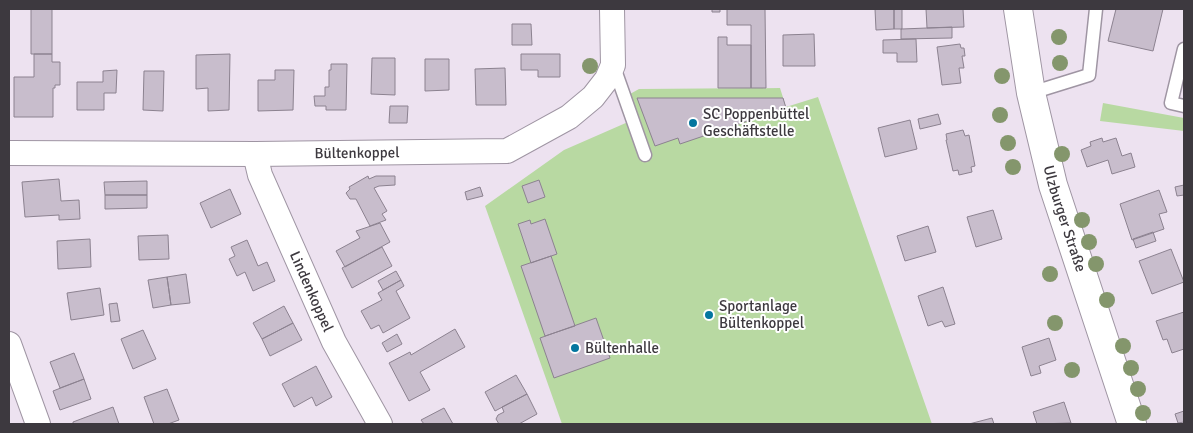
<svg xmlns="http://www.w3.org/2000/svg" width="1193" height="433" font-family="Signika,sans-serif">
<style>
.green{fill:#b8d9a2}
.building{fill:#c8bdcc;stroke:#8c8290}
.lines{fill:none;stroke-linecap:round;stroke-linejoin:round}
.service-casing{stroke:#9f95a3;stroke-width:15}
.minor-casing{stroke:#9f95a3;stroke-width:26}
.secondary-casing{stroke:#9f95a3;stroke-width:30}
.service{stroke:#fff;stroke-width:12}
.minor{stroke:#fff;stroke-width:24}
.secondary{stroke:#fff;stroke-width:28}
.tree{fill:#84966c}
.poi-dot{fill:#03769f;stroke:#fff;stroke-width:2}
.labels{text-anchor:middle;stroke-width:4;stroke-linejoin:round;paint-order:stroke}
.poi-label{font-size:15px;fill:#3d393f;stroke:#fff;text-anchor:start}
.street-label{font-size:15px;fill:#3d393f;stroke:#fff}
</style>
<rect width="100%" height="100%" fill="#ede2f0"/>
<path class="green" d="M780,88L786,107L818,97L932,424H562L485,206L564,150L628,122L630,94L639,89Z
M1103,103L1184,118V131L1100,121Z"/>
<path class="building" d="M31,9H52V54H31Z
M712,9H720V12H712Z
M727,9H765L766,88H751V25H727Z
M875,9H894V29L876,30Z
M894,9H902V29H894Z
M926,9H963L964,27L927,28Z
M1116,9H1163L1153,51L1108,41Z
M512,24H531L532,45H512Z
M952,27V38L901,39V29H902Z
M814,34L815,66H783V35Z
M718,37H727V45H751V88H718Z
M916,39L917,62H897V53H883V40Z
M960,44L961,48H964L965,56H962L964,68H959L961,83L942,85L937,47Z
M34,54H52V62H60V85H55V88H53V117H14V77H34Z
M230,54L229,110L208,111V88L196,89V55Z
M521,54H560V77H538V70H521Z
M372,58H395V95L371,94Z
M425,59H449V90L425,91Z
M331,64H347L346,110H326V106H315L314,96H325V87H329V70H331Z
M505,68L506,105H476L475,69Z
M117,70L116,93H104V110H77V82H103V71Z
M275,70H294L293,110L258,111V80H275Z
M144,71H164L163,111L143,110Z
M637,98H783L786,108L680,144L678,138L655,146Z
M390,106H408L407,123H389Z
M938,114L941,124L920,129L918,119Z
M910,120L917,149L885,157L878,128Z
M963,130L965,136L969,135L975,166L971,167L972,172L959,175L958,170L953,171L946,140H947L946,134Z
M1102,138L1103,142L1116,138L1122,156L1131,153L1135,167L1112,174L1108,160L1087,167L1081,150L1091,146L1090,142Z
M368,176L369,179L376,176H395V185L379,186L374,188L387,211L382,214L386,220L370,226L356,199H350L346,193L350,189L349,187Z
M59,179L61,201L79,200L80,219L59,220V215L25,217L22,182Z
M539,180L545,197L528,203L522,186Z
M147,181V195H105L104,182Z
M1184,185V195L1177,196L1175,187Z
M480,187L483,196L467,200L465,192Z
M230,189L241,214L211,228L200,203Z
M1159,190L1167,212L1159,214L1164,229L1132,240L1120,204Z
M105,195H147V208L105,209Z
M993,210L1002,239L976,247L967,217Z
M545,219L557,254L531,263L518,224L530,220L531,224Z
M380,223L390,242L345,267L336,251L360,238L356,231Z
M928,226L936,252L905,261L897,236Z
M1153,232L1156,241L1136,248L1133,239Z
M168,235L169,259L139,260L138,236Z
M90,239L91,267L58,269L57,241Z
M247,240L258,266L267,262L275,281L253,291L245,272L237,276L229,259L235,256L231,247Z
M382,247L392,266L352,288L342,268Z
M1171,249L1184,282L1152,294L1139,261Z
M551,256L575,326L545,336L521,266Z
M396,271L401,280L383,290L378,281Z
M186,274L190,303L171,305L167,277Z
M167,277L171,305L153,308L148,280Z
M401,280L404,286L396,291L410,318L383,333L379,325L371,329L361,311L382,300L378,293Z
M943,287L955,324L945,327L942,321L928,326L918,296Z
M100,288L104,315L71,320L67,293Z
M117,303L120,321L111,322L109,304Z
M284,306L293,323L262,339L253,323Z
M1184,312V349L1172,353L1167,339L1163,340L1156,321Z
M596,318L610,358L554,378L540,338Z
M293,323L302,340L270,356L262,339Z
M455,329L465,347L420,372L430,390L409,401L389,363L410,352L411,355Z
M143,330L156,359L133,369L121,339Z
M397,334L402,344L387,352L382,343Z
M1049,338L1056,360L1039,366L1041,373L1031,376L1022,347Z
M74,353L84,379L60,388L50,362Z
M316,366L332,397L316,406L312,397L294,407L282,384Z
M516,375L527,394L495,411L485,392Z
M84,379L91,399L60,410L53,391Z
M167,389L179,420L168,424H154L144,397Z
M527,394L537,414L519,424H499L496,419L498,415L504,412L502,407Z
M1064,402L1071,423L1037,424L1033,412Z
M113,407L119,424H73V422Z
M444,408L453,424H424L421,420Z
M1184,411V422L1178,423L1175,414Z
M992,418L994,424H969Z"/>
<g class="lines">
<defs>
<path id="service" d="M1184,49L1171,103L1184,106
M614,67L645,155
M1031,93L1089,75L1096,9"/>
<g id="minor">
<path id="s1" d="M9,153L255,154L507,151L569,117L593,97L607,79L613,65L612,9"/>
<path id="s2" d="M255,154L260,175L334,342L380,424"/>
<path d="M9,344L38,424"/>
</g>
<g id="secondary">
<path id="s3" d="M1018,9L1031,93L1053,185L1132,424"/>
</g>
</defs>
<use href="#service" class="service-casing"/>
<use href="#minor" class="minor-casing"/>
<use href="#secondary" class="secondary-casing"/>
<use href="#service" class="service"/>
<use href="#minor" class="minor"/>
<use href="#secondary" class="secondary"/>
</g>
<g class="tree">
<circle cx="1059" cy="37" r="8"/>
<circle cx="1060" cy="63" r="8"/>
<circle cx="590" cy="66" r="8"/>
<circle cx="1002" cy="76" r="8"/>
<circle cx="1000" cy="115" r="8"/>
<circle cx="1008" cy="143" r="8"/>
<circle cx="1062" cy="154" r="8"/>
<circle cx="1013" cy="167" r="8"/>
<circle cx="1082" cy="220" r="8"/>
<circle cx="1089" cy="242" r="8"/>
<circle cx="1096" cy="264" r="8"/>
<circle cx="1050" cy="274" r="8"/>
<circle cx="1107" cy="300" r="8"/>
<circle cx="1055" cy="323" r="8"/>
<circle cx="1123" cy="346" r="8"/>
<circle cx="1131" cy="368" r="8"/>
<circle cx="1072" cy="370" r="8"/>
<circle cx="1138" cy="389" r="8"/>
<circle cx="1143" cy="413" r="8"/>
</g>
<g class="poi-dot">
<circle cx="693" cy="123" r="5"/>
<circle cx="709" cy="315" r="5"/>
<circle cx="575" cy="348" r="5"/>
</g>
<g class="labels">
<g class="poi-label">
<text x="703" y="119">SC Poppenbüttel<tspan x="703" dy="17">Geschäftstelle</tspan></text>
<text x="719" y="311">Sportanlage<tspan x="719" dy="17">Bültenkoppel</tspan></text>
<text x="585" y="353">Bültenhalle</text>
</g>
<g class="street-label">
<text dy="5" stroke="none"><textPath href="#s1" startOffset="348">Bültenkoppel</textPath></text>
<text dy="5" stroke="none"><textPath href="#s3" startOffset="215">Ulzburger Straße</textPath></text>
<text dy="5" stroke="none"><textPath href="#s2" startOffset="149">Lindenkoppel</textPath></text>
</g>
</g>
<rect width="1193" height="433" fill="none" stroke="#3d393f" stroke-width="20"/>
</svg>
